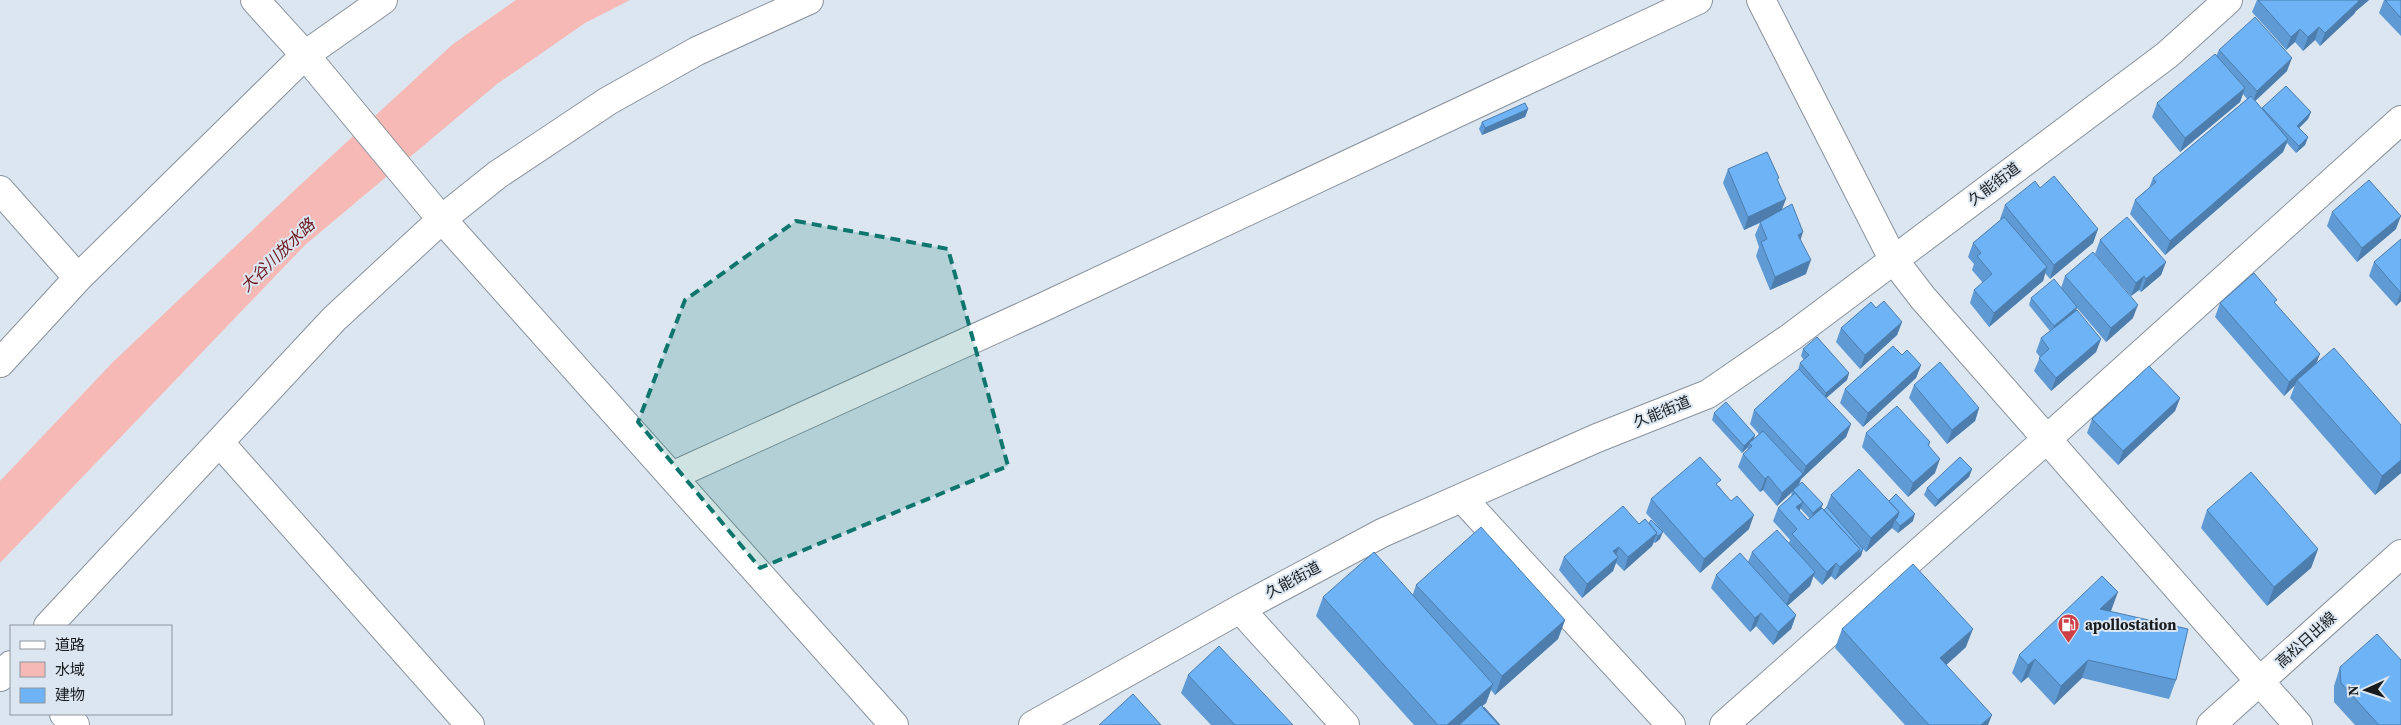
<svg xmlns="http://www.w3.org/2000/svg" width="2401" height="725" font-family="'Source Serif 4','Noto Sans JP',serif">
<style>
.water{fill:#f6b9b5}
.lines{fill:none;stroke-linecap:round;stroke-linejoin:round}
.street-casing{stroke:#89929c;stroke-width:30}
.secondary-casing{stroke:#89929c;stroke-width:30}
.street{stroke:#fff;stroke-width:28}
.secondary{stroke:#fff;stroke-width:28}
.wall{fill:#5f9ad4;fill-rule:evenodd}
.shaded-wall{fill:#4d7dac}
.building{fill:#6eb3f6;stroke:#4d7dac}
.marked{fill:#0f766e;fill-opacity:0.2;stroke:#0f766e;stroke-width:4;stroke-dasharray:10 6;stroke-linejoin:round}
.labels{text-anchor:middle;stroke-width:4;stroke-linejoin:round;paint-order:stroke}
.street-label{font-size:15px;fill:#171b1e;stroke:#dce6f1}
.poi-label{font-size:15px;font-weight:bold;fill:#171b1e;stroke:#dce6f1;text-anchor:start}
.water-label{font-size:16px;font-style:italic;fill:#6c161c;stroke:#dce6f1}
</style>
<rect width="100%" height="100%" fill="#dce6f1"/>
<path class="water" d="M516,0H630L585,23L497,84L305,245L0,563V481L113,362L299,186L453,44Z"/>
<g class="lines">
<defs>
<path id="street" d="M0,190L78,278
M0,363L78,278L305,55L383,0
M220,443L470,725
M672,476L1039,309L1698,0
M1462,498L1671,725
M1240,609L1345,725
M48,626L334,319L442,219L497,175L608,101L697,51L809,0
M0,677L11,665
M64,714L75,725
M1033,725L1240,609L1382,533L1597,438L1708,394L1791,337L2167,55L2228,0
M1724,725L2047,439L2401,120"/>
<path id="secondary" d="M255,0L305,55L432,208L894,725
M1761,0L1893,259L1923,298L2298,725
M2211,725L2401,554"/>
</defs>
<use href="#street" class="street-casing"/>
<use href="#secondary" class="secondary-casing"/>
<use href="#street" class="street"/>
<use href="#secondary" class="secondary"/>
</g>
<path class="wall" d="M2257,0H2369L2356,11L2354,14L2320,46L2315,40L2303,51L2295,42L2286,50L2252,12Z
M2384,0H2401V36L2379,13Z
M2219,50L2287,71L2255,101L2262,109V108L2311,112L2308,119L2299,128L2308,137L2305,145L2296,153L2287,143L2283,152L2165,255L2130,214L2135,200L2149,188L2153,178L2247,99L2243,94L2240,102L2180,152L2152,117L2157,103L2216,56Z
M1528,109L1525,117L1482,135L1479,129L1482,122Z
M1728,169L1778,182L1782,210L1801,240L1806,274L1770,290L1756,256L1759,247L1755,235L1760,223L1744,230L1723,183Z
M2040,188L2098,229L2093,243L2050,279L2045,273L2043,281L1989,327L1970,303L1974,290L1983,283L1972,270L1974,264L1968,257L1973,243L2001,220L2000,219L2005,205Z
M2332,212L2396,229L2357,262L2327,226Z
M2401,239V301L2396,306L2369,276L2374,262Z
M2100,240L2166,262L2161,275L2141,292L2139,290L2131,296L2095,254Z
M2065,276L2133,318L2106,342L2077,308L2076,311L2101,339L2096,352L2051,391L2034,371L2040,357L2036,352L2041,338L2050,331L2029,305L2031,298L2061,288Z
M2220,303L2276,304L2316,363L2401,425V473L2375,495L2290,398L2295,385L2284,396L2215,317Z
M1876,308L1902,322L1897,335L1860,369L1836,342L1841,328Z
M1803,349L1849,373L1847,380L1826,398L1851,424L1846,437L1801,479L1798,486L1824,510L1826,508L1831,495L1889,501L1913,521L1898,533L1892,528L1866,552L1863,549L1861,556L1835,580L1831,576L1822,585L1813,576L1810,586L1787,606L1796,615L1791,629L1773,645L1756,626L1750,632L1711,588L1716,575L1748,562L1752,552L1789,543L1790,540L1773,521L1778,508L1791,496L1792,492L1777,506L1763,490L1760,492L1738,467L1743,454L1747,450L1748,447L1742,453L1712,420L1714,413L1754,439L1759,434L1750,424L1754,410L1798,370L1800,363L1804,360L1801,356ZM1800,508L1810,519L1808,520L1799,511Z
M1902,355L1921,365L1916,378L1863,427L1840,403L1845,389Z
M1914,385L1979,408L1975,421L1947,444L1909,398Z
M2180,398L2175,411L2118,465L2087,433L2092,419Z
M1866,433L1930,442L1929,446L1935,473L1908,497L1862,447Z
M1972,469L1969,477L1935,507L1924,495L1927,488Z
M1719,486L1749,529L1700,573L1646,513L1651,499Z
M2207,510L2318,549L2311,568L2267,606L2201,528Z
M1645,519L1660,539L1655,543L1654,542L1652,546L1624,571L1616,563L1613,571L1582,598L1559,570L1564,557L1639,524Z
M1416,585L1565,620L1558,639L1495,695L1491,690L1486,703L1482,706L1500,725H1414L1316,616L1323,597L1413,594Z
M2111,611L2110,612L2176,680L2169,699L2082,678L2054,705L2028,677L2021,683L2012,673L2019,655Z
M1842,629L1966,647L1946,665L1988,725H1905L1835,648Z
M2340,667L2401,725H2355L2334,702V686Z
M1188,675L1293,725H1211L1181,693Z"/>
<path class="shaded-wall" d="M2359,0H2369L2356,11L2354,14L2320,46L2325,33L2359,1Z
M2319,27L2315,40L2303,51L2308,37Z
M2300,29L2295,42L2286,50L2291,37Z
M2292,58L2287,71L2252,104L2257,91Z
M2245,88L2240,102L2180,152L2185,138Z
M1528,109L1525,117L1482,135L1485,128Z
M2311,112L2308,119L2294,133L2297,126Z
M2308,137L2305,145L2296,153L2299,146Z
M2288,139L2283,152L2165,255L2170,241Z
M1786,199L1781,212L1744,230L1748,217Z
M2401,216L2396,229L2357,262L2362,248Z
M2098,229L2093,243L2050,279L2054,265Z
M1803,232L1799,245L1798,235Z
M1811,260L1806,274L1770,290L1775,277Z
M2166,262L2161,275L2141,292L2146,279Z
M2047,267L2043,281L1989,327L1994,313Z
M2144,276L2139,290L2131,296L2136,283Z
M2401,292V301L2396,306Z
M2138,305L2133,318L2106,342L2111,328Z
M2077,307L2074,314L2052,333L2054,326Z
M1902,322L1897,335L1860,369L1865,355Z
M2101,339L2096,352L2051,391L2056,378Z
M2320,354L2315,367L2297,380L2295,385L2284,396L2289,382Z
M1921,365L1916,378L1863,427L1868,413Z
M1849,373L1847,380L1824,400L1826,393Z
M2180,398L2175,411L2118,465L2123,451Z
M1979,408L1975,421L1947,444L1952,430Z
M1851,424L1846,437L1801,479L1806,466Z
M1755,435L1753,442L1749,443L1748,447L1742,453L1744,446Z
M1940,459L1935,473L1908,497L1913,483Z
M2401,460V473L2375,495L2382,476Z
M1972,469L1969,477L1935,507L1938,500Z
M1803,474L1798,487L1793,490L1792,492L1777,506L1782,493Z
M1768,476L1763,490L1760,492L1765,479Z
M1803,502L1798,515L1796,507Z
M1823,504L1820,512L1811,520L1813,513Z
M1899,512L1896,522L1895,520L1892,528L1866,552L1871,538Z
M1915,514L1913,521L1898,533L1900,526Z
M1754,515L1749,529L1700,573L1704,559Z
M1663,532L1660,539L1655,543L1658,536Z
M1657,533L1652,546L1624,571L1628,557Z
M1619,547L1614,560L1613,551Z
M1860,549H1863L1861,556L1835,580L1840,567Z
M2318,549L2311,568L2267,606L2274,587Z
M1618,557L1613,571L1582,598L1587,584Z
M1836,563L1831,576L1822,585L1827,572Z
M1815,572L1810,586L1785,608L1790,595Z
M2118,592L2111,611L2093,628L2100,609Z
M1761,613L1756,626L1750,632L1755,618Z
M1796,615L1791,629L1773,645L1778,632Z
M1565,620L1558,639L1495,695L1502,676Z
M1973,629L1966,647L1933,677L1940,658Z
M2035,659L2028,677L2021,683L2028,665Z
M2088,660L2082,678L2054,705L2061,686Z
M1493,684L1486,703L1461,725H1447Z
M1992,715L1988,725H1981Z"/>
<path class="building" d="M2258,0H2358L2359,1L2325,33L2319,27L2308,37L2300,29L2291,37Z
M2385,0H2401V18Z
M2255,17L2292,58L2257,91L2219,50Z
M2215,54L2245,88L2185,138L2157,103Z
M2286,86L2311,112L2297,126L2308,137L2299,146L2262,108Z
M2251,96L2288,139L2170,241L2135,200L2156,182L2153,178Z
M1525,103L1528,109L1485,128L1482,122Z
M1767,152L1779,178L1777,179L1786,199L1748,217L1728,169Z
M2054,176L2098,229L2054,265L2005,205L2035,181L2040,188Z
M2369,180L2401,216L2362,248L2332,212Z
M1792,204L1803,232L1798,235L1811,260L1775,277L1761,242L1767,239L1760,222Z
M2004,217L2047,267L1994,313L1974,290L1992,274L1977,256L1981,253L1973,243Z
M2127,217L2166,262L2146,279L2144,276L2136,283L2100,240Z
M2401,239V293L2374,262Z
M2093,252L2138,305L2111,328L2065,276Z
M2254,273L2277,300L2274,302L2320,354L2289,382L2220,303Z
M2054,279L2077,307L2054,326L2031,298Z
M1884,301L1902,322L1865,355L1841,328L1871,302L1876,308Z
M2077,310L2101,339L2056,378L2039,358L2049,349L2041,338Z
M1817,337L1849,373L1826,393L1800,363L1809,355L1803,349Z
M1893,346L1902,355L1907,350L1921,365L1868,413L1845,389Z
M2334,348L2401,425V460L2382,476L2297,380Z
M1940,362L1979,408L1952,430L1914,385Z
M2149,366L2180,398L2123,451L2092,419Z
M1799,369L1851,424L1806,466L1754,410Z
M1726,402L1755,435L1744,446L1714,413Z
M1897,406L1930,442L1928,445L1940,459L1913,483L1866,433Z
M1763,431L1803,474L1782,493L1768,476L1765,479L1743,454L1752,446L1749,443Z
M1700,457L1721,480L1716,484L1731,501L1737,496L1754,515L1704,559L1651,499Z
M1960,457L1972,469L1938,500L1927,488Z
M1859,469L1899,512L1871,538L1831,495Z
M2251,472L2318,549L2274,587L2207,510Z
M1802,482L1823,504L1813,513L1793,490Z
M1795,493L1803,502L1796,507L1808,520L1822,508L1860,549L1840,567L1836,563L1827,572L1792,534L1797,529L1778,508Z
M1896,494L1915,514L1900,526L1895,520L1897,518L1899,512L1889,501Z
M1623,506L1639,524L1645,519L1657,533L1628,557L1619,547L1613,551L1618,557L1587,584L1564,557Z
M1827,507L1863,549L1857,555L1860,549L1824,510Z
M1651,520L1663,532L1658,536L1656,535L1657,533L1649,523Z
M1481,527L1565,620L1502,676L1416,585Z
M1777,530L1815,572L1790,595L1752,552Z
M1374,552L1493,684L1447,725H1438L1323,597Z
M1740,553L1796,615L1778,632L1761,613L1755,618L1716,575Z
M1913,564L1973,629L1940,658L1992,715L1981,725H1929L1842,629Z
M2102,576L2118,592L2100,609L2188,629L2176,680L2088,660L2061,686L2035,659L2028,665L2019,655Z
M2377,634L2401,660V725H2379L2341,683L2340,667Z
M1219,646L1293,725H1235L1188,675Z
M1133,694L1161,725H1099Z
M1481,705L1499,725H1459Z
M1484,707L1500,725H1499L1483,708Z"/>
<path class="marked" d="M796,221L948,249L1008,466L760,568L638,422L685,300Z"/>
<defs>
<symbol id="fuel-pin" viewBox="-11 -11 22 30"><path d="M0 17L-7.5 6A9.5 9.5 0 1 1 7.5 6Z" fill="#ce3f45" stroke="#dce6f1"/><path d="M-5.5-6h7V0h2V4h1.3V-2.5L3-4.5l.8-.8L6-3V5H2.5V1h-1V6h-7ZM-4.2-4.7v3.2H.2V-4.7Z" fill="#fff"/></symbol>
</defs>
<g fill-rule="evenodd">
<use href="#fuel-pin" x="2056" y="612" width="25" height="34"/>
</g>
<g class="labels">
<g class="street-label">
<text transform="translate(1994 184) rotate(-37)" y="5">久能街道</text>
<text transform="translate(1662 412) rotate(-22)" y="5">久能街道</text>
<text transform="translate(1293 580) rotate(-28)" y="5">久能街道</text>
<text transform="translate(2306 640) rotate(-42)" y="5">高松日出線</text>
</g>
<g class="poi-label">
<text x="2085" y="630">apollostation</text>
</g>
<g class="water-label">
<text transform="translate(277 255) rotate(-44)" y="6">大谷川放水路</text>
</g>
</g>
<rect x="10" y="625" width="162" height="90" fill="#dce6f1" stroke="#8d959d"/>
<rect x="20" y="641" width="25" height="8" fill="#ffffff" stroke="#8d959d"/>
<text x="55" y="650" font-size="15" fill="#171b1e">道路</text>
<rect x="20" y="662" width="25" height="15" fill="#f6b9b5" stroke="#8d959d"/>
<text x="55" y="675" font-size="15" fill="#171b1e">水域</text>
<rect x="20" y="688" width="25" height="15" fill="#6eb3f6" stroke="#8d959d"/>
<text x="55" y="700" font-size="15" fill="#171b1e">建物</text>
<g transform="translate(2366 690) rotate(267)" stroke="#dce6f1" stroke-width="4" paint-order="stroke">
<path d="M0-4L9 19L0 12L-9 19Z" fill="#171b1e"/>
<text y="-8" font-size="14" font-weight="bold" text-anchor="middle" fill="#171b1e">N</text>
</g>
</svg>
